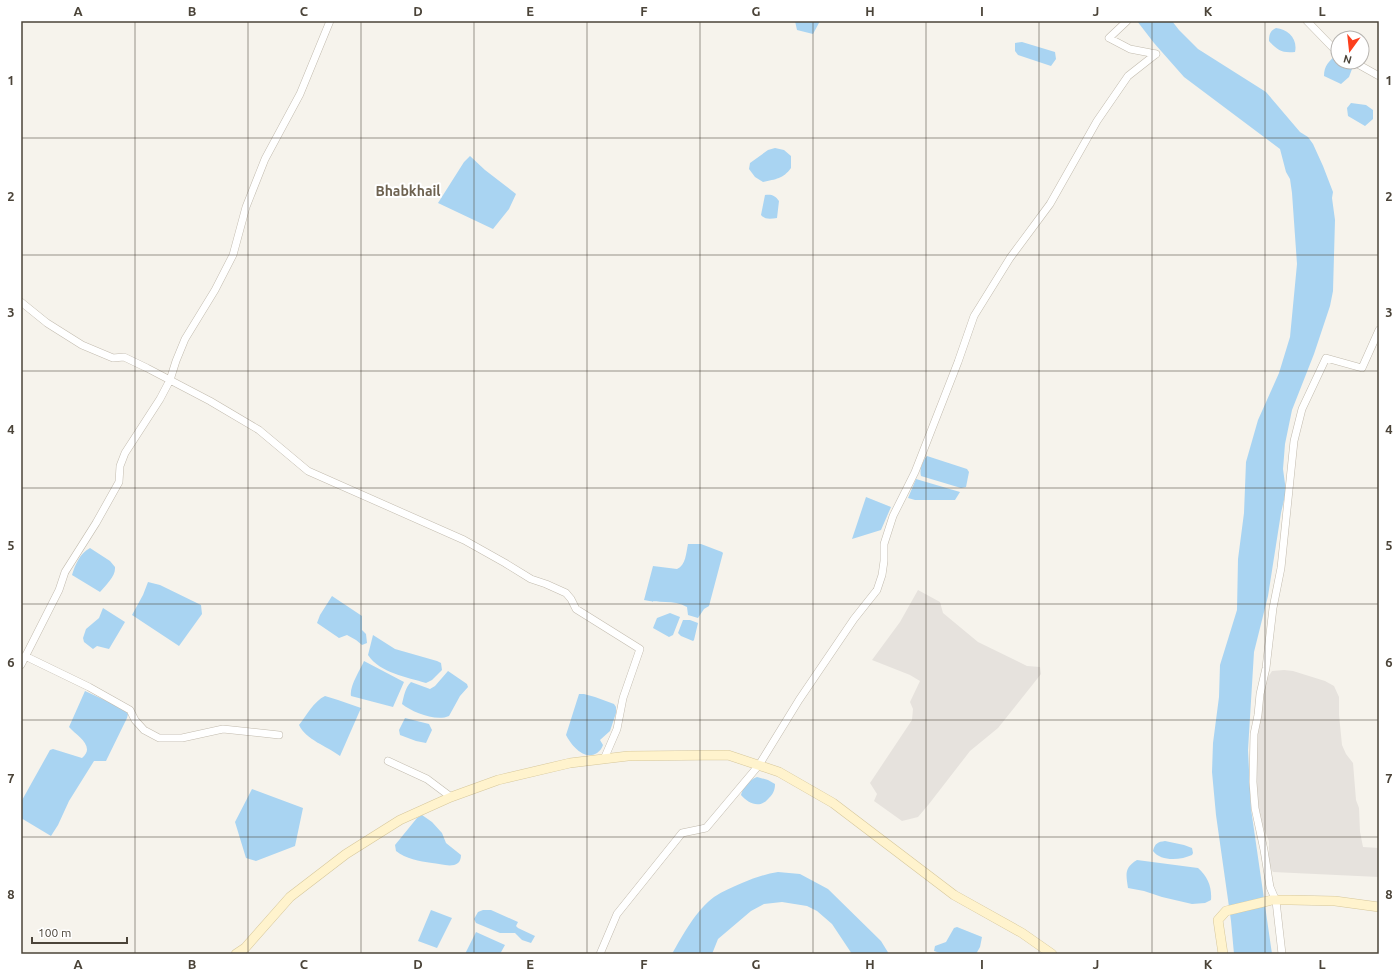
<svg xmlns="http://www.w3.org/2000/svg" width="1400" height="975" font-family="Ubuntu,sans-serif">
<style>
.industrial{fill:#e6e2dd}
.water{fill:#a9d4f2}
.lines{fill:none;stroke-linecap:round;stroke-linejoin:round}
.street-casing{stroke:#c2bbae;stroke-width:8}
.secondary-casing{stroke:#d6c79b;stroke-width:10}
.street{stroke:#fff;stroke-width:7}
.secondary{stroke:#fff3cd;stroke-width:9}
.grid{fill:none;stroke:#4b4439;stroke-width:1;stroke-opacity:0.55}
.labels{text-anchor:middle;stroke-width:4;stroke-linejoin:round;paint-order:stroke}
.quarter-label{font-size:14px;font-weight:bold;fill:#6e6250;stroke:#fff}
.neatline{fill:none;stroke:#4b4439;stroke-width:1.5}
.grid-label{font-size:13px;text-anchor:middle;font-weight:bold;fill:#4b4439}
</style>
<rect width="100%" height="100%" fill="#f6f3ec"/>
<path class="industrial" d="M918,590L940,602L943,613L978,642L1027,666L1040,667L1041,674L998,728L970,751L929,804L918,817L902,821L874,801L877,794L870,783L912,720L913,709L910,702L920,681L910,675L872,660L900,622Z
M1284,670L1293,671L1325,681L1334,686L1339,697V715L1342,745L1346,754L1353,763L1356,800L1359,808L1360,832L1363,847L1379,848V877L1273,872L1269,865V841L1258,815L1255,784L1258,731L1265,682L1272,671Z"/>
<path class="water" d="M795,21H820L813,34L797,30Z
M1137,21H1172L1179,30L1198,49L1266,92L1300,132L1308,137L1313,144L1323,166L1333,192L1332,198L1335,220L1333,291L1330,306L1314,354L1292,410L1285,444L1283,469L1286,491L1281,513L1268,596L1254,652L1248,750L1251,809L1272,954H1234L1231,921L1216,815L1212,772L1213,743L1219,697L1220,665L1237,610L1238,559L1244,513L1246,462L1258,420L1279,373L1290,337L1297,264L1292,193L1290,179L1286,172L1280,149L1184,77L1154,43Z
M1276,28C1288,29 1298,39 1295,52C1282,53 1278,51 1269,41C1269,34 1270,31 1276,28Z
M1022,42L1055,52L1056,59L1051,66L1018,55L1015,51V43Z
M1336,55L1338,56V62C1345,62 1350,62 1352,69L1349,77L1341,84L1324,76C1324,66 1329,61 1336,55Z
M1351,103L1366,105L1373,110V119L1365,126L1348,116L1347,108Z
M775,148L784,150L791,156V168C783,179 776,179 763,182L755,177L749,169L750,163L768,150Z
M470,156L485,170L516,194L509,209L493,229L438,203L464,162Z
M765,195C771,194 775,195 779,201L777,218C771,219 765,220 761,215Z
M927,456L967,469L969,472L966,487L961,488L921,476C919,470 923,460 927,456Z
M916,479L960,492L955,500H915L908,498Z
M866,497L891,507L881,530L852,539Z
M688,544H701L722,552L723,553L709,606L704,609L698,618L688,615L687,607C673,599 658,604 644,600L653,566L677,569C686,565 686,553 688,544Z
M90,548L110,561L115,567C116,576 106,585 100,592L72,575C75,565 80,553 90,548Z
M148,582L160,585L201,605L202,614L179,646L132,615L143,595Z
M332,596L362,616V630L366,634L367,643L362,645L356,640L347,635L339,638L317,623L320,615Z
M103,608L125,622L109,649L97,646L93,649L84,642L83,638L86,629L99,618Z
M670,613L680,617L673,635L669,637L653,628L657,618Z
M683,620H690L698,623L694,640L693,641L681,636L678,633Z
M373,635L395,649L437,661L441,663L442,670L432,680L426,683C407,677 380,673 368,655Z
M364,661L404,682L393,707L351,696C349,687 360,670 364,661Z
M448,671L467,684L468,687L460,696L449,716C436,722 412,712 402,704C404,696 405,688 411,682L430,689L435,686Z
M85,691L124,709L128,714L127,718L106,761H94L69,801L58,825L51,836L21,818V802L50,750L53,749L82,758C96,746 77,736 69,727Z
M579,694H584L595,697L614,704L616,707V713L610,731L600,740L603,745C602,748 600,751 597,753C584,761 571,745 566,735Z
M325,696L338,700L361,708L340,756C327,746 306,740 299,725C306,716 314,701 325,696Z
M405,718L429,724L432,730L426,743L416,741L400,735L399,730Z
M757,777L768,780L775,784C775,790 773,794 769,798C760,809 749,804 741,795C743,787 749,780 757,777Z
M252,789L303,808L295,846L256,861L246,858L235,822Z
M422,815L432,822L442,833L446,843L461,855C461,871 442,864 432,863C419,861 406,859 396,851L395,845L417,818Z
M1165,841L1184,845L1192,848L1193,853L1192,855C1181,860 1161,862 1153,851C1155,843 1158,842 1165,841Z
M1137,860L1198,868C1208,877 1212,887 1211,900L1205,903L1192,904L1162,897L1144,891L1128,888C1126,874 1124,868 1137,860Z
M778,872L800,874L828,889L881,941L889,954H852L832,924L817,911L807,906L782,902L764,904L751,911L718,939L712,954H672C682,936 697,909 714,897C723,891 733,887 742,883C754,878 765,874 778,872Z
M431,910L452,918L437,948L418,941Z
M483,910H491L518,922L516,926L518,928L535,936L531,943L522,940L515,933H500L476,923L474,919L478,912Z
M957,927L982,937L980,947L976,954H943L934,951L935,946L946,942L954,928Z
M476,932L505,945L500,954H465Z"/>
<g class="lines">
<defs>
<path id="street" d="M1127,21L1109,38L1130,49L1156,54
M1307,21L1338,53
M1354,62L1379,76
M21,302L47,323L82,345L113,358L124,357L147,368L210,401L259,430L308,471L464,540L505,563L531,579L546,584L566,593L571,599L576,609L640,649L623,698L617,729L604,759
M25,656L89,687L130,710L135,720L144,730L159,738H182L223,729L279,735
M21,665L59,590L65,572L96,523L119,482L120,466L125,453L160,399L170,380L176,361L185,339L215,290L233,255L246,207L265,159L300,94L330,21
M388,761L427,779L451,797
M600,954L617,914L682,833L706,828L759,765L799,700L854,619L877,590L882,575L884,561V544L893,516L915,472L958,362L974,316L1010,258L1050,204L1097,121L1128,76L1156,54
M1282,954L1276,901L1270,887L1264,850L1255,808L1253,782L1254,734L1258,715L1260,694L1266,668L1273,608L1281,568L1294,441L1302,409L1326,358L1362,368L1379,330"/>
<path id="secondary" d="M236,954L245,948L290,897L346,854L400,820L451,797L498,780L570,763L628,756L728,755L779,772L833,803L954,895L1022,933L1052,954
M1223,954L1218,920L1226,911L1272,900H1291L1335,901L1379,907"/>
</defs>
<use href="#street" class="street-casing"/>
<use href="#secondary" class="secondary-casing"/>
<use href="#street" class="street"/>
<use href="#secondary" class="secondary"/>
</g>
<path class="grid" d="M135,21V954M248,21V954M361,21V954M474,21V954M587,21V954M700,21V954M813,21V954M926,21V954M1039,21V954M1152,21V954M1265,21V954M21,138H1379M21,255H1379M21,371H1379M21,488H1379M21,604H1379M21,720H1379M21,837H1379"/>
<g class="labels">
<g class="quarter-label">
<text x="408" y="196">Bhabkhail</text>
</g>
</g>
<rect width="1400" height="975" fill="none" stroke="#ffffff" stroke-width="44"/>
<g transform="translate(1350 50) rotate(195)"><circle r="19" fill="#ffffff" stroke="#b7b4b0"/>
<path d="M0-3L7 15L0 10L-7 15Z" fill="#fc3f1d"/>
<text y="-6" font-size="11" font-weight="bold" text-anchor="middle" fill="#4b4439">N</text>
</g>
<path d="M32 937v6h95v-6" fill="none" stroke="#4b4439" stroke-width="2"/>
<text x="38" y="937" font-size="12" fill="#4b4439" stroke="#ffffff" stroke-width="3" paint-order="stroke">100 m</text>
<rect x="22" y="22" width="1356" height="931" class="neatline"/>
<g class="grid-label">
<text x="78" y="16">A</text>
<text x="192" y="16">B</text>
<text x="304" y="16">C</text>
<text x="418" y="16">D</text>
<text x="530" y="16">E</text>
<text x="644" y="16">F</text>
<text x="756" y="16">G</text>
<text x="870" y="16">H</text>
<text x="982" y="16">I</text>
<text x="1096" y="16">J</text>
<text x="1208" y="16">K</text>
<text x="1322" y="16">L</text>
<text x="11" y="85">1</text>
<text x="1389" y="85">1</text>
<text x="11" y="201">2</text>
<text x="1389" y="201">2</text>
<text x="11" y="317">3</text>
<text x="1389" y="317">3</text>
<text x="11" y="434">4</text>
<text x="1389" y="434">4</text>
<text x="11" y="550">5</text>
<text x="1389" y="550">5</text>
<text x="11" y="667">6</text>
<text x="1389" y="667">6</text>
<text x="11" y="783">7</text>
<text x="1389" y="783">7</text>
<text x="11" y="899">8</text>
<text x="1389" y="899">8</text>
<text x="78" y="969">A</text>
<text x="192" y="969">B</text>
<text x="304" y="969">C</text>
<text x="418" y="969">D</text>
<text x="530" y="969">E</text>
<text x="644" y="969">F</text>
<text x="756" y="969">G</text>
<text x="870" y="969">H</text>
<text x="982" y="969">I</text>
<text x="1096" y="969">J</text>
<text x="1208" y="969">K</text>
<text x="1322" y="969">L</text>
</g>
</svg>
